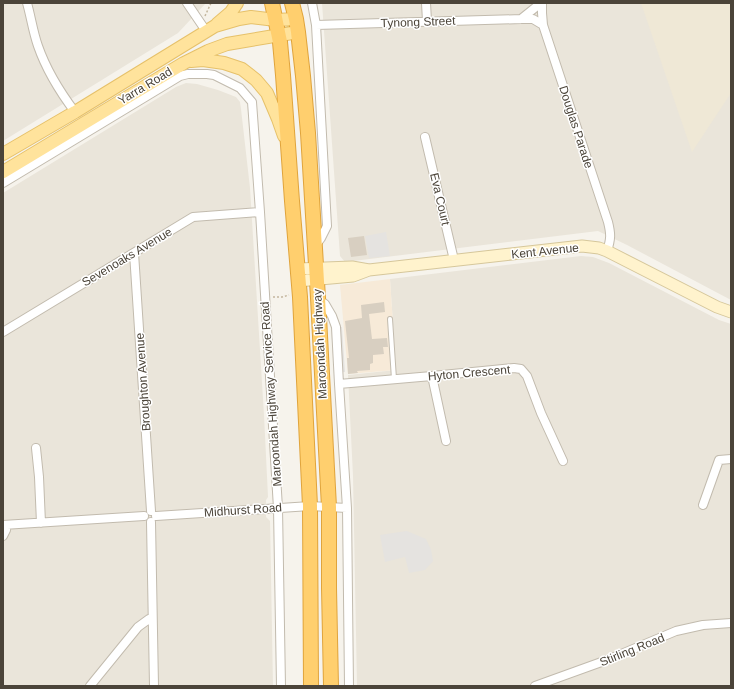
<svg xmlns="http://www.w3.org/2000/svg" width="734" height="689" font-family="Helvetica,sans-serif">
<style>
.residential{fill:#eae5da}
.commercial{fill:#f7ead8}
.education{fill:#efe8d6}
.parking{fill:#e5e3e0}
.building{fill:#d8cfc1}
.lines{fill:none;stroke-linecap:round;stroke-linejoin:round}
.lane-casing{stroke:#c2bbae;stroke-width:6}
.street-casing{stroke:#c2bbae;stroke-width:10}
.secondary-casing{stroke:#d6c79b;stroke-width:13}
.primary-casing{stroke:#e6c16a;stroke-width:14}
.highway-casing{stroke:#e0a43c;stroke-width:16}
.path{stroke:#c4b79f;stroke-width:1.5;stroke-dasharray:2 2;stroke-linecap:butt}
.lane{stroke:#fff;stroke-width:4}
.street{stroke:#fff;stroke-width:8}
.secondary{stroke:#fff3cd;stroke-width:11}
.primary{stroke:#ffe39c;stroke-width:12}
.highway{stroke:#ffcf6e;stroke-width:14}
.labels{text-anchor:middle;stroke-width:3;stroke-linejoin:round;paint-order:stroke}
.street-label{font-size:12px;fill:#4b4439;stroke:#fff}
</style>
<rect width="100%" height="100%" fill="#f6f3ec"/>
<path class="residential" d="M3,3H206L178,33L3,141Z
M322,3H731V300L627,245L598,231L345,262L340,256Z
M186,83L197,84L218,90L236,97L240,102L241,109L250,188L264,415L268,497L266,500V517L270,521L273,686H3V193L176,87Z
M581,256L593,257L609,263L719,320L731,324V686H357L353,476L348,375L396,370L390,279Z"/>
<path class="commercial" d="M390,279L396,370L348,374L340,285Z"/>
<path class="education" d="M641,3H731V93L692,152Z"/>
<path class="parking" d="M386,232L390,256L369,258L365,236Z
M331,327H342L345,372L334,373Z
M407,531L426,539L431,550L433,561L425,570L409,573L405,557L385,562L380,535Z"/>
<path class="building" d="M364,236L367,255L351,257L348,238Z
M384,302L385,312L369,314L372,339L387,338L388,347H383L384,354L373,355V363L370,364V370L357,371L358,373L348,374L347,358H349L345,321L362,318L361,305Z"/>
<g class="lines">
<defs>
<path id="lane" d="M390,319L394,379"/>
<path id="street" d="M27,3C31,17 33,32 38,46C46,69 60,92 75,112
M187,3L206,31
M312,3L316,25L327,226L321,238L315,246
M426,3L427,21
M542,3V13L543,25L608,222C611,234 611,239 607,251
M521,19L541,3
M316,25L521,19H533L543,25
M425,137L454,260
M3,183L180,76L188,74H207L214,75L240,88L252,102L260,212L278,508L281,686
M134,253L151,511
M318,299L325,304L332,316L336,327L339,384L347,508L349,686
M3,332L193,217L260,212
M432,376L446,441
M339,384L432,376L514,368L521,369L527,376L541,413L563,461
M36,448L39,477L41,523
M703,505L719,460L731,459
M156,516L310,506L347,508
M151,522L154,686
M3,525L144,516
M3,536L6,530V525
M90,686L138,627L149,619L152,618
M535,686L607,660L676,631L703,625L731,623"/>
<path id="secondary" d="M298,269L352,267L369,270
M298,281L353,276L369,270L582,246L599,248L607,251L717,307L731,312"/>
<path id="primary" d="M217,24L231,12L237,3
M191,61L203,60L224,63L242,69L256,80L267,93L278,119L284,136
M3,154L75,112L215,26L239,19L251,17L276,20L296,19
M3,172L184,63L208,51L227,44L298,32"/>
<path id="highway" d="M272,3L280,42L283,75L292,201L300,297L310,506L311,686
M292,3L296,19L298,32L303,76L308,133L318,298L329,507V588L331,686"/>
</defs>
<use href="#lane" class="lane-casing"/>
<use href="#street" class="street-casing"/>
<use href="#secondary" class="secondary-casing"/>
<use href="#primary" class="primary-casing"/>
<use href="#highway" class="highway-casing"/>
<path class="path" d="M205,16L211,3
M273,297H282L289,295"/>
<use href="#lane" class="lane"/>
<use href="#street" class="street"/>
<use href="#secondary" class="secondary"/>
<use href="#primary" class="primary"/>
<use href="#highway" class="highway"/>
</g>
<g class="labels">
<g class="street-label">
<text transform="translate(418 22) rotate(-2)" y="4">Tynong Street</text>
<text transform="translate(145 86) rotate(-31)" y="4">Yarra Road</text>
<text transform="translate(576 127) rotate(72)" y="4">Douglas Parade</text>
<text transform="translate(440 199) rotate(77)" y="4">Eva Court</text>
<text transform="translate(545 251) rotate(-6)" y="4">Kent Avenue</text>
<text transform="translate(127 257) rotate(-31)" y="4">Sevenoaks Avenue</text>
<text transform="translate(320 344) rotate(-93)" y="4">Maroondah Highway</text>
<text transform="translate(469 373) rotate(-5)" y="4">Hyton Crescent</text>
<text transform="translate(143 382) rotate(-94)" y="4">Broughton Avenue</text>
<text transform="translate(271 394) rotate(-94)" y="4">Maroondah Highway Service Road</text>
<text transform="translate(243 510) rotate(-4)" y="4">Midhurst Road</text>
<text transform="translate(632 650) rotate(-22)" y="4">Stirling Road</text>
</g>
</g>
<rect width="734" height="689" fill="none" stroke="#4b4439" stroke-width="8"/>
</svg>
